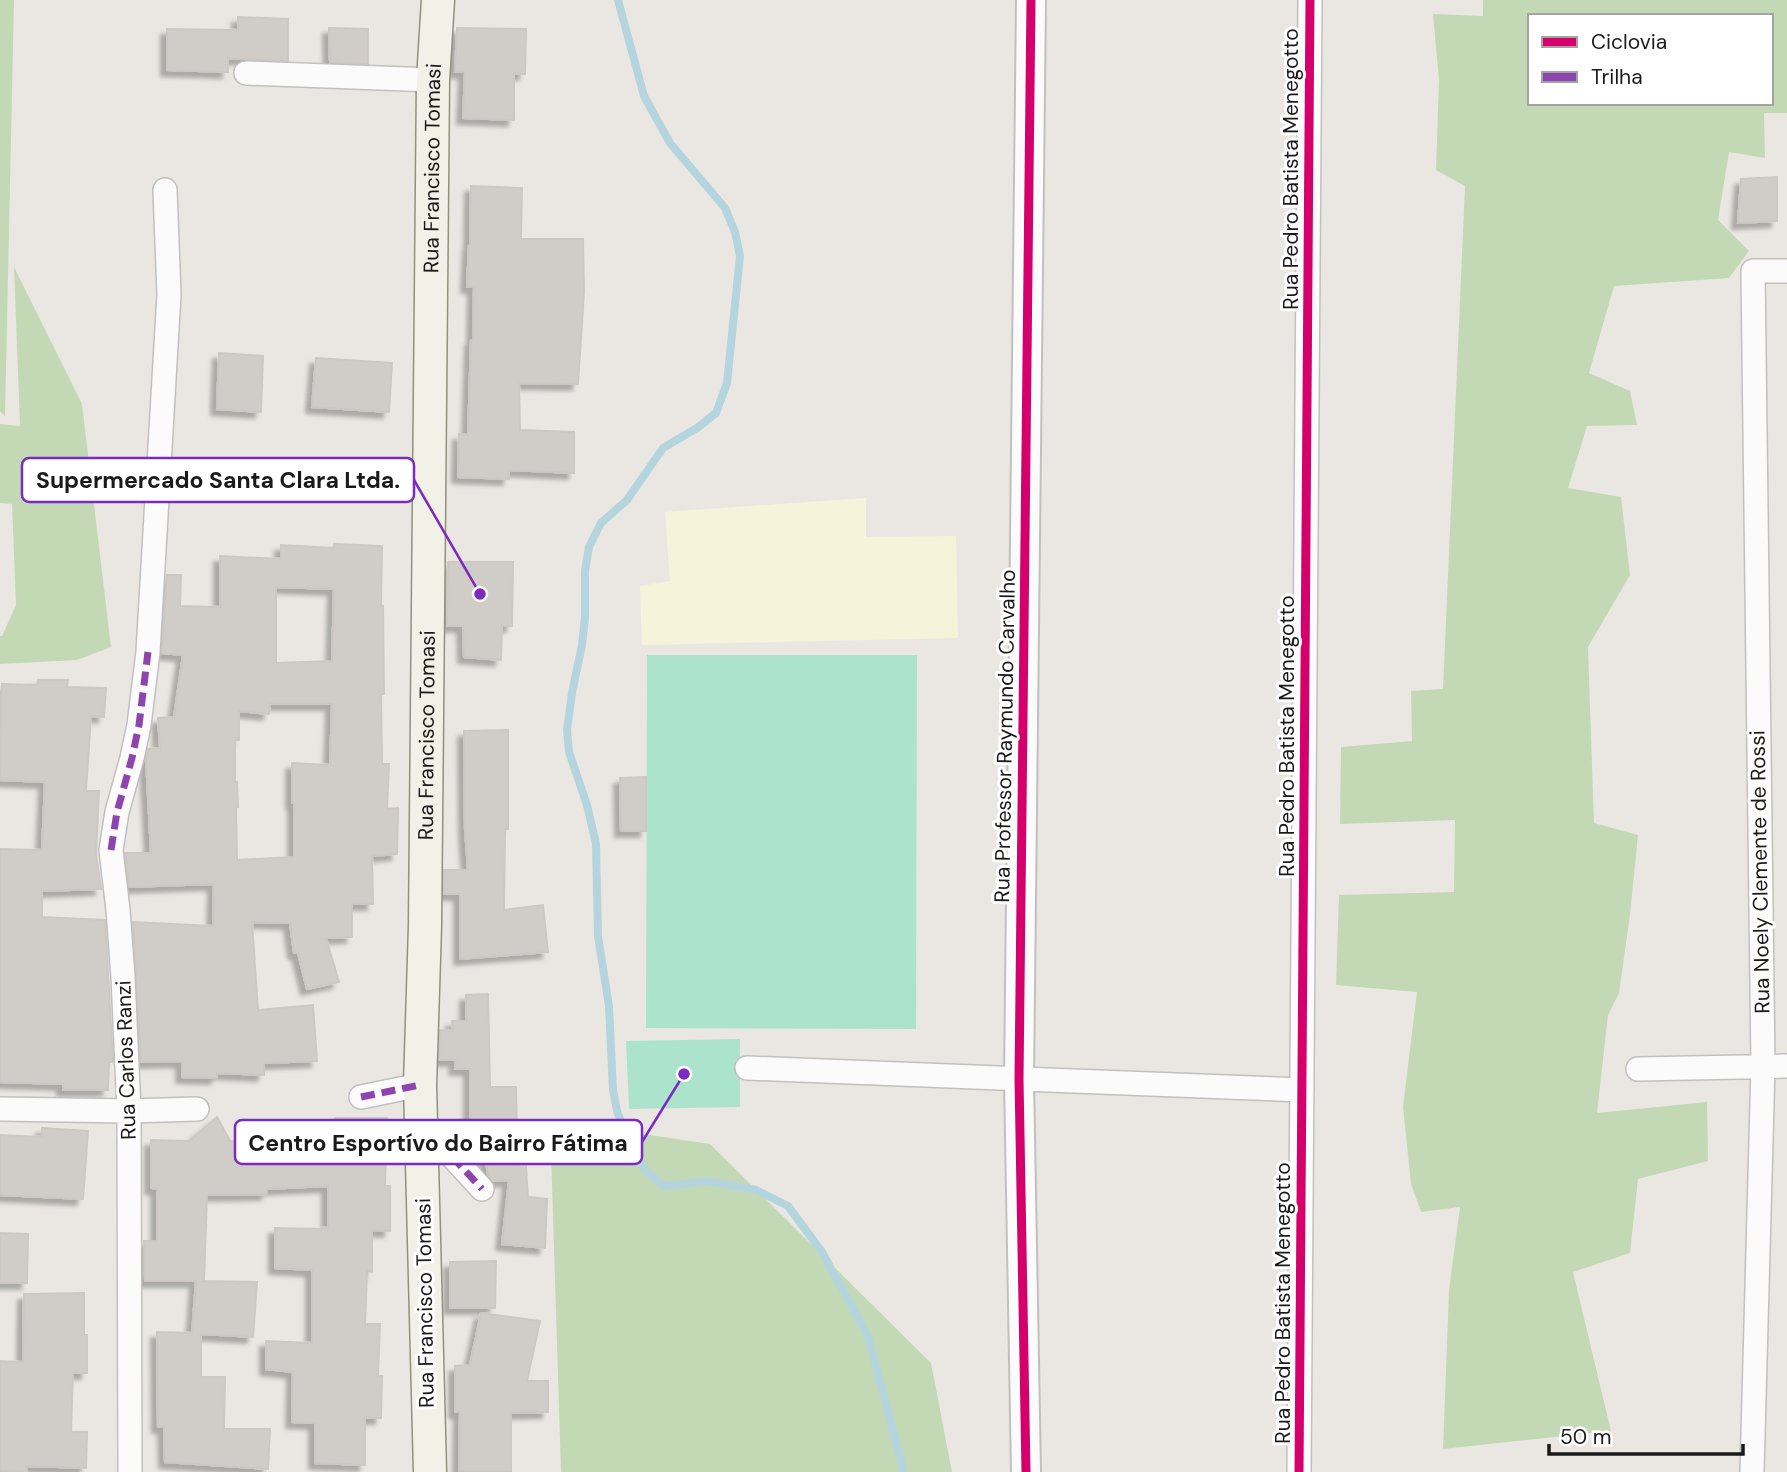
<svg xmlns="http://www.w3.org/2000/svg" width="1787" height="1472" font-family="'DM Sans',sans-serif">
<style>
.education{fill:#f5f4db}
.forest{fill:#c3d9b6;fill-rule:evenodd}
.pitch{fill:#ace3cc}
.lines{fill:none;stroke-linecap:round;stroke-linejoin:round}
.stream{stroke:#b4d5de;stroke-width:8}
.building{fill:#d0cdc9;stroke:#cdc8c3;stroke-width:2;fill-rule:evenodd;filter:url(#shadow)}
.minor-casing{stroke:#c2c0be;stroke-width:26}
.tertiary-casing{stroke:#c2c0be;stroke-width:32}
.secondary-casing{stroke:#91927b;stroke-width:35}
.minor{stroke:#fcfbfb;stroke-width:23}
.tertiary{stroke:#fcfbfb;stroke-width:28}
.secondary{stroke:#f2f1e8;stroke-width:32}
.quiet{stroke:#8e44ad;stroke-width:7;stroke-dasharray:14 7;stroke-linecap:butt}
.cycleway-casing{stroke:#fff;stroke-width:13}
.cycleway{stroke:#d6006c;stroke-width:9}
.labels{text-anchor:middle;stroke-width:6;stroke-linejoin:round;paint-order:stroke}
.street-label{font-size:21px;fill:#1a1a1a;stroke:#fff}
.leader{fill:none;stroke:#7b2cbf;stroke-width:2.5}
.callout-dot{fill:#7b2cbf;stroke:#fff;stroke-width:2.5}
.callout{fill:#fff;stroke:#7b2cbf;stroke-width:2.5}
.callout-label{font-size:23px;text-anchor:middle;font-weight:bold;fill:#1a1a1a}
</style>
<defs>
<filter id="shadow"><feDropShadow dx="-6" dy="6" stdDeviation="2" flood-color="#0004"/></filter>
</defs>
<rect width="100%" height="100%" fill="#eae7e2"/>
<path class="education" d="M866,498V537L956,536L958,638L642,645L640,586L670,581L665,512Z"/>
<path class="forest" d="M0,0H14L5,416L0,411Z
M1483,0H1787V113H1764L1765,158L1729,152L1718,220L1749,251L1729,278L1614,286L1589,373L1630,391L1637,425L1587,426L1568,488L1621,497L1630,575L1588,647L1594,823L1638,835L1630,915L1619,993L1608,1015L1597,1113L1707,1102L1708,1161L1638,1179L1630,1253L1573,1272L1611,1431L1443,1449L1449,1290L1460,1207L1421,1212L1411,1184L1403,1107L1417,992L1336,985L1339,895L1454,892L1455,820L1340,824L1341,747L1412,741L1411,691L1443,689L1465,186L1436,170L1439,80L1433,14L1483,16ZM1530,16H1771V103H1530Z
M14,267L82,404L111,647L77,660L0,664V636H2L16,605L12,504L0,503V424L20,426Z
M550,1120L710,1144L931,1363L952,1472H561Z"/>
<path class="pitch" d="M647,655H917L916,1029L646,1028Z
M740,1039V1107L629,1109L626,1041Z"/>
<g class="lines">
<path class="stream" d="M618,0L644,96L670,143L725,208L735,232L740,256L727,383L716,413L697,428L663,448L627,500L601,523L589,547L585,571V618L582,645L572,693L567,730L569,752L587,805L596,844L598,936L609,1006L613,1090L617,1111L629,1141L645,1170L664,1186L708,1181L756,1190L788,1206L822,1252L868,1336L904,1472"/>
</g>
<path class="building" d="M238,17L288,19V61L228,58V72L167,70V29L238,30Z
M329,28L368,29V64L330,62Z
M457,28L526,29L525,74H514V120L463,118L465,72H455Z
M1777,177V221L1738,223L1741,179Z
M471,186L522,188L521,239H583L584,292L578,384L521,383L519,384L520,430L574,432V473L509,470V479L458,477L459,434L468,435L471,340H473L474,287H467L469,245H470Z
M219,353L263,356L261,412L217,409Z
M316,358L392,363L389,412L312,407Z
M334,544L382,546L381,606H383L384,694H381L382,764H389L387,809L398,808L397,854L372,856L373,904H352V937L326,938L339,982L307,989L298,953H294L290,923L252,922L258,1010L313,1005L317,1061L264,1063V1075L217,1073V1078L182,1077V1061L141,1062L133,922L213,926L214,884L129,887L125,853H151L146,759L148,749L160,748L158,718L174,717L183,655L162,653L167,575H181L180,606L220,607V556L281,559V545L334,548ZM276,587L334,589L332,661L276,663ZM270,704H332L330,765L292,763V803H294V857L237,860L236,807H238L237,782H235V740H239V711L269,714Z
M448,562H513L512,626H502L501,660L464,657L463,626H447Z
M38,680H68L67,687L106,688L104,717L91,716L86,791H99L96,854L101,889L42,891V917L105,920L113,1062H109L108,1090H63V1084L0,1082V849L42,850L45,782L0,780L2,684L37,685Z
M508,730V829H505L504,910L543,905L548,952L460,959V894H444V870H468L465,830L464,731Z
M646,777V831H621L620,778Z
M488,994L490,1087H516L517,1139L524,1138L528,1197L547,1199L545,1248L502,1244L509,1180L493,1181L488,1174L481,1134H470V1069H455L456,1060H439L440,1030L453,1031L452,1021H466V995Z
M217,1117L230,1141L270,1142L269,1126L299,1127V1125L335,1123V1118H387L385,1186H390V1231L372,1230V1272L367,1271L365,1324H380L378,1376H382L381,1418H365V1465L315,1463V1423L292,1422L293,1372L266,1369V1341L312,1343V1270L275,1268V1228L322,1229V1227L328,1228V1186L267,1189V1194L207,1195L204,1281L257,1282L253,1337L201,1334V1377H225L224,1429H270L268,1469L165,1462L164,1427H158L157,1332L192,1333L196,1281H145L144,1241H157V1189L151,1188V1140L189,1141Z
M42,1128L88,1131L83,1199L0,1195V1135L42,1137Z
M0,1233L28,1234L27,1283H0Z
M496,1261L495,1308H450V1262Z
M84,1293V1335H87V1373H73L71,1432H87L86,1468L26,1466L27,1472L0,1470V1361L23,1362L24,1294Z
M481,1313L540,1321L527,1381H548V1412L511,1413V1472H459L460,1412H455V1366L470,1365Z"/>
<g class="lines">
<defs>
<path id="minor" d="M246,73L433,80
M747,1068L1302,1090
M1638,1069L1787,1066
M361,1097L420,1085
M0,1109L129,1111L197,1109
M421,1128L437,1140L482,1189
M130,1472L129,1111L123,977L118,910L111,850L117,812L132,758L139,725L148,652L169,294L165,190
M1299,1472L1310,0
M1752,1472L1763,1066L1753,271H1787"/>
<path id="tertiary" d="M1026,1472L1019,1079L1031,0"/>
<g id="secondary">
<path id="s1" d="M430,1472L420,1085L425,926L433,80L438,0"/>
</g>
</defs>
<use href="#minor" class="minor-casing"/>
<use href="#tertiary" class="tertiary-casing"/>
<use href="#secondary" class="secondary-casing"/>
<use href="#minor" class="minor"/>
<use href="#tertiary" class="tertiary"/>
<use href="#secondary" class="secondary"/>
<path class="quiet" d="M111,850L117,812L132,758L139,725L148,652
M361,1097L420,1085
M421,1128L437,1140L482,1189"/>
<defs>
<path id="cycleway" d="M1026,1472L1019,1079L1031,0
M1299,1472L1310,0"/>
</defs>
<use href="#cycleway" class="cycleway-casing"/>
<use href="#cycleway" class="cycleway"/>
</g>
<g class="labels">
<g class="street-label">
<text dy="7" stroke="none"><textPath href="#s1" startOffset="1304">Rua Francisco Tomasi</textPath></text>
<text transform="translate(1291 169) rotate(-90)" y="7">Rua Pedro Batista Menegotto</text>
<text dy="7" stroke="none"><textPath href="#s1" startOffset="737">Rua Francisco Tomasi</textPath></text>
<text transform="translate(1005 736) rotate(-89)" y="7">Rua Professor Raymundo Carvalho</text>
<text transform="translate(1287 736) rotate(-90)" y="7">Rua Pedro Batista Menegotto</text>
<text transform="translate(1760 872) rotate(-91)" y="7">Rua Noely Clemente de Rossi</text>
<text transform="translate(126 1060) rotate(-92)" y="7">Rua Carlos Ranzi</text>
<text transform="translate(425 1303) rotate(-91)" y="7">Rua Francisco Tomasi</text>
<text transform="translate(1283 1303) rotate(-90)" y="7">Rua Pedro Batista Menegotto</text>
</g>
</g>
<path class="leader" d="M480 594L414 480M684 1074L642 1142"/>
<g class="callout-dot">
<circle cx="480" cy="594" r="7"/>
<circle cx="684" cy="1074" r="7"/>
</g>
<g class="callout">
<rect x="22" y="458" width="392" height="44" rx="7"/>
<rect x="235" y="1120" width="407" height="44" rx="7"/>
</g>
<g class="callout-label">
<text x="218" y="488">Supermercado Santa Clara Ltda.</text>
<text x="438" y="1151">Centro Esportívo do Bairro Fátima</text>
</g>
<rect x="1528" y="14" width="245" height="91" fill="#ffffff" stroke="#a3a3a3" stroke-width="2"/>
<rect x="1542" y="37" width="35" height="10" fill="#d6006c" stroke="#a3a3a3" stroke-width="2"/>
<text x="1591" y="49" font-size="21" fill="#1a1a1a">Ciclovia</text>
<rect x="1542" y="72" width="35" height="10" fill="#8e44ad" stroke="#a3a3a3" stroke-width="2"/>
<text x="1591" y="84" font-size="21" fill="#1a1a1a">Trilha</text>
<path d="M1549 1444v10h194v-10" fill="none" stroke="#1a1a1a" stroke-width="3.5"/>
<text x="1560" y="1444" font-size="21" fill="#1a1a1a" stroke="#ffffff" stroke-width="5" paint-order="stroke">50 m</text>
</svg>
